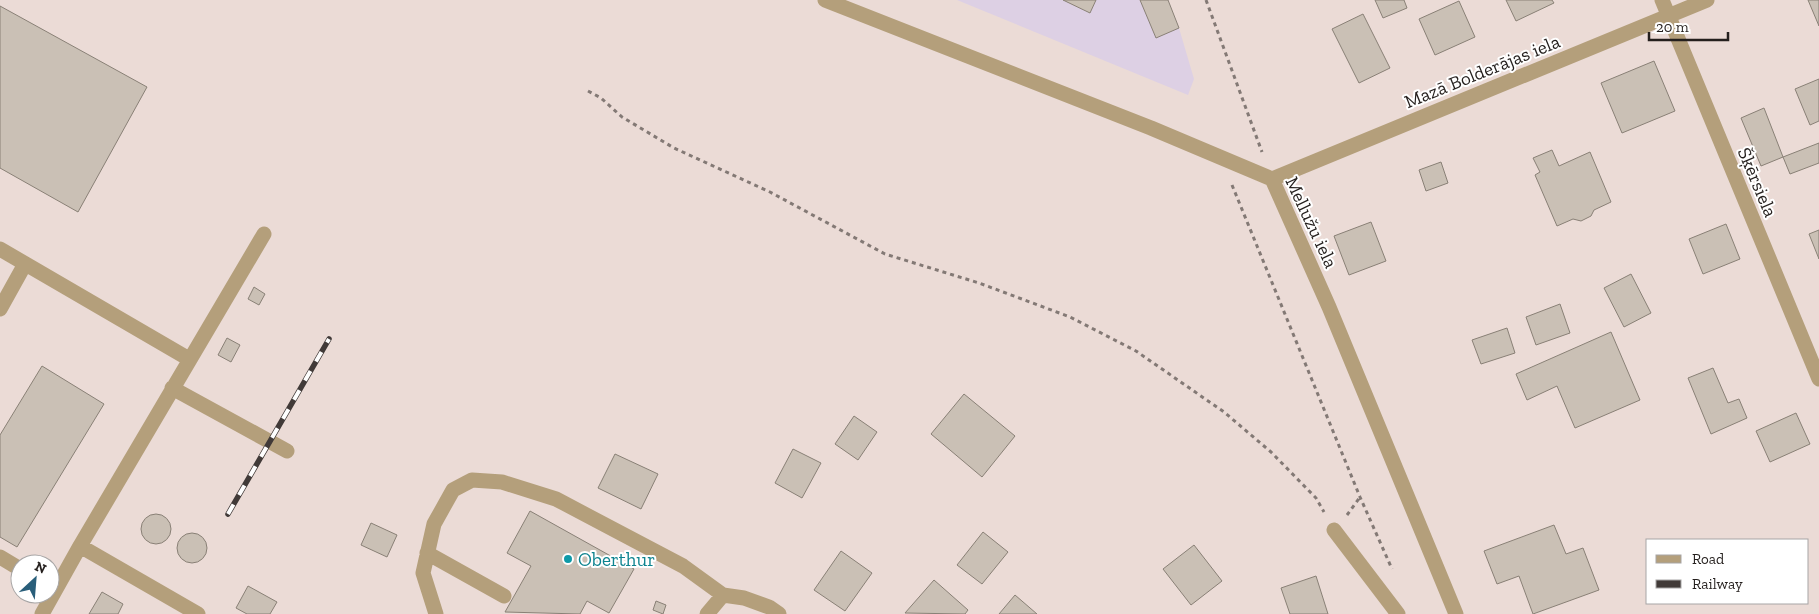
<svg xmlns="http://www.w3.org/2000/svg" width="1819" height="614" font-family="'Zilla Slab',serif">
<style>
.commercial{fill:#ddd0e4}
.building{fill:#cac0b5;stroke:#898076}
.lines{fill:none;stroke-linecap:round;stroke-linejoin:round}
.path{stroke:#837975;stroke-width:3;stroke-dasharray:4 4;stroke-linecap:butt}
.minor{stroke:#b49f7b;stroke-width:15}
.rail-casing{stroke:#413a38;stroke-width:5.5}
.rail{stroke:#fff;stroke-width:4;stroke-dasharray:11;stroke-linecap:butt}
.culture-dot{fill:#0f9aa8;stroke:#fff;stroke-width:2}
.labels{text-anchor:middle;stroke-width:4;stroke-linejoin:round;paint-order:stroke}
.street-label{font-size:19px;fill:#241f1d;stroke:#fff}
.culture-label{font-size:19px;fill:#0d838f;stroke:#fff;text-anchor:start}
</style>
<rect width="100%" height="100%" fill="#ebdbd6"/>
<path class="commercial" d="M957,0H1168L1179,28L1194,79L1188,95Z"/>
<path class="building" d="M1063,0H1096L1090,13Z
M1140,0H1168L1179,28L1156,38Z
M1375,0H1404L1407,8L1383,18Z
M1506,0H1552L1554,3L1516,21Z
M1808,0H1819V26Z
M1459,1L1475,37L1435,55L1419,19Z
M0,6L147,87L78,212L0,168Z
M1363,14L1390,68L1359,83L1332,29Z
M1654,61L1675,111L1622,133L1601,83Z
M1819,79V121L1810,125L1795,89Z
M1764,108L1783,157L1761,166L1741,118Z
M1819,143V163L1790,174L1783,157Z
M1552,150L1559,166L1590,152L1611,202L1594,210L1591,216L1581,221L1573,219L1557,226L1535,175L1540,172L1533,158Z
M1441,162L1448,183L1426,191L1419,170Z
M1371,222L1386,261L1349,275L1334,236Z
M1726,224L1740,259L1703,274L1689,239Z
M1819,230V259L1809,234Z
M1631,274L1651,313L1624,327L1604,288Z
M254,287L265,294L259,305L248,299Z
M1560,304L1570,333L1536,345L1526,317Z
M1507,328L1515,353L1481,364L1472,340Z
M1611,332L1640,400L1575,428L1557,386L1527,400L1516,374Z
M227,338L240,345L231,362L218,355Z
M42,366L104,404L17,547L0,537V435Z
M1713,368L1728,403L1739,399L1747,418L1711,434L1688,378Z
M964,394L1015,436L982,477L931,434Z
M1796,413L1810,444L1770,462L1756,431Z
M854,416L877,432L858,460L835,444Z
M793,449L821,463L802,498L775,483Z
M615,454L658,474L641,509L598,488Z
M530,511L634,569L609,613L587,601L580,614L505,612L531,566L507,553Z
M141 529a15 15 0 1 1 30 0a15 15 0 1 1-30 0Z
M371,523L397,535L387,557L361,545Z
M1554,525L1566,554L1583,548L1599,590L1533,614L1519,576L1497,584L1484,551Z
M983,532L1008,552L982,584L957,565Z
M177 548a15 15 0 1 1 30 0a15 15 0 1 1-30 0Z
M1194,545L1222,581L1191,605L1163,569Z
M841,551L872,573L845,611L814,590Z
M1316,576L1328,614H1290L1281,588Z
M934,580L968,610L965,614L905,613Z
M248,586L277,602L270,614H247L236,608Z
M102,592L123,604L118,614H89Z
M1015,595L1037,614H999Z
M656,601L666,605L663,614L653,610Z"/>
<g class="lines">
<path class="path" d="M1206,0L1262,152
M588,91L601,98L622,117L674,148L770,192L885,254L979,283L1070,317L1136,351L1224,412L1271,452L1316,498L1324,512
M1232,185L1360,497L1392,569
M1347,515L1360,497"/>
<path class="minor" d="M825,0L1151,128L1272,179L1329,307L1456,614
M1662,0L1819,379
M1272,179L1707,0
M0,249L189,359
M0,309L25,264
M172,388L287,451
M1334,530L1398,614
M80,546L264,234
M427,553L504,596
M0,557L20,569
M42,614L80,546L198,614
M436,614L423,573L434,524L453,490L472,480L502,482L556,499L683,566L723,595L744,598L769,607L779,614
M707,614L723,595"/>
<defs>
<path id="rail" d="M228,514L329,339"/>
</defs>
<use href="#rail" class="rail-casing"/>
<use href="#rail" class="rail"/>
</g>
<circle class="culture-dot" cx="568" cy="559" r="5"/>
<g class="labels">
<g class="street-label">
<text transform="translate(1482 71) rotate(-22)" y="7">Mazā Bolderājas iela</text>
<text transform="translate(1758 182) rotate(67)" y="7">Šķērsiela</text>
<text transform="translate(1312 222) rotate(65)" y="7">Mellužu iela</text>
</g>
<g class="culture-label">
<text x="578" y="566">Oberthur</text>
</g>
</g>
<rect x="1646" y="539" width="162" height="65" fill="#ffffff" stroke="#a7a5a5"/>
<rect x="1656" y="555" width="25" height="8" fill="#b49f7b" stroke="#a7a5a5"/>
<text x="1692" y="564" font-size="15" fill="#241f1d">Road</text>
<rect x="1656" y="580" width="25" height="8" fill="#413a38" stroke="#a7a5a5"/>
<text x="1692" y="589" font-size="15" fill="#241f1d">Railway</text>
<g transform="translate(35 579) rotate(26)"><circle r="24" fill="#ffffff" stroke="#a7a5a5"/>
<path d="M0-4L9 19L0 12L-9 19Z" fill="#295e7a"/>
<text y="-8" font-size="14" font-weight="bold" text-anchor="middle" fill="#241f1d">N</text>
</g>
<path d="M1649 32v8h79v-8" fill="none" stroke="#241f1d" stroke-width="2.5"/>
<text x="1656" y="32" font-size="15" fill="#241f1d" stroke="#ffffff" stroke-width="4" paint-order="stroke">20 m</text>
</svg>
